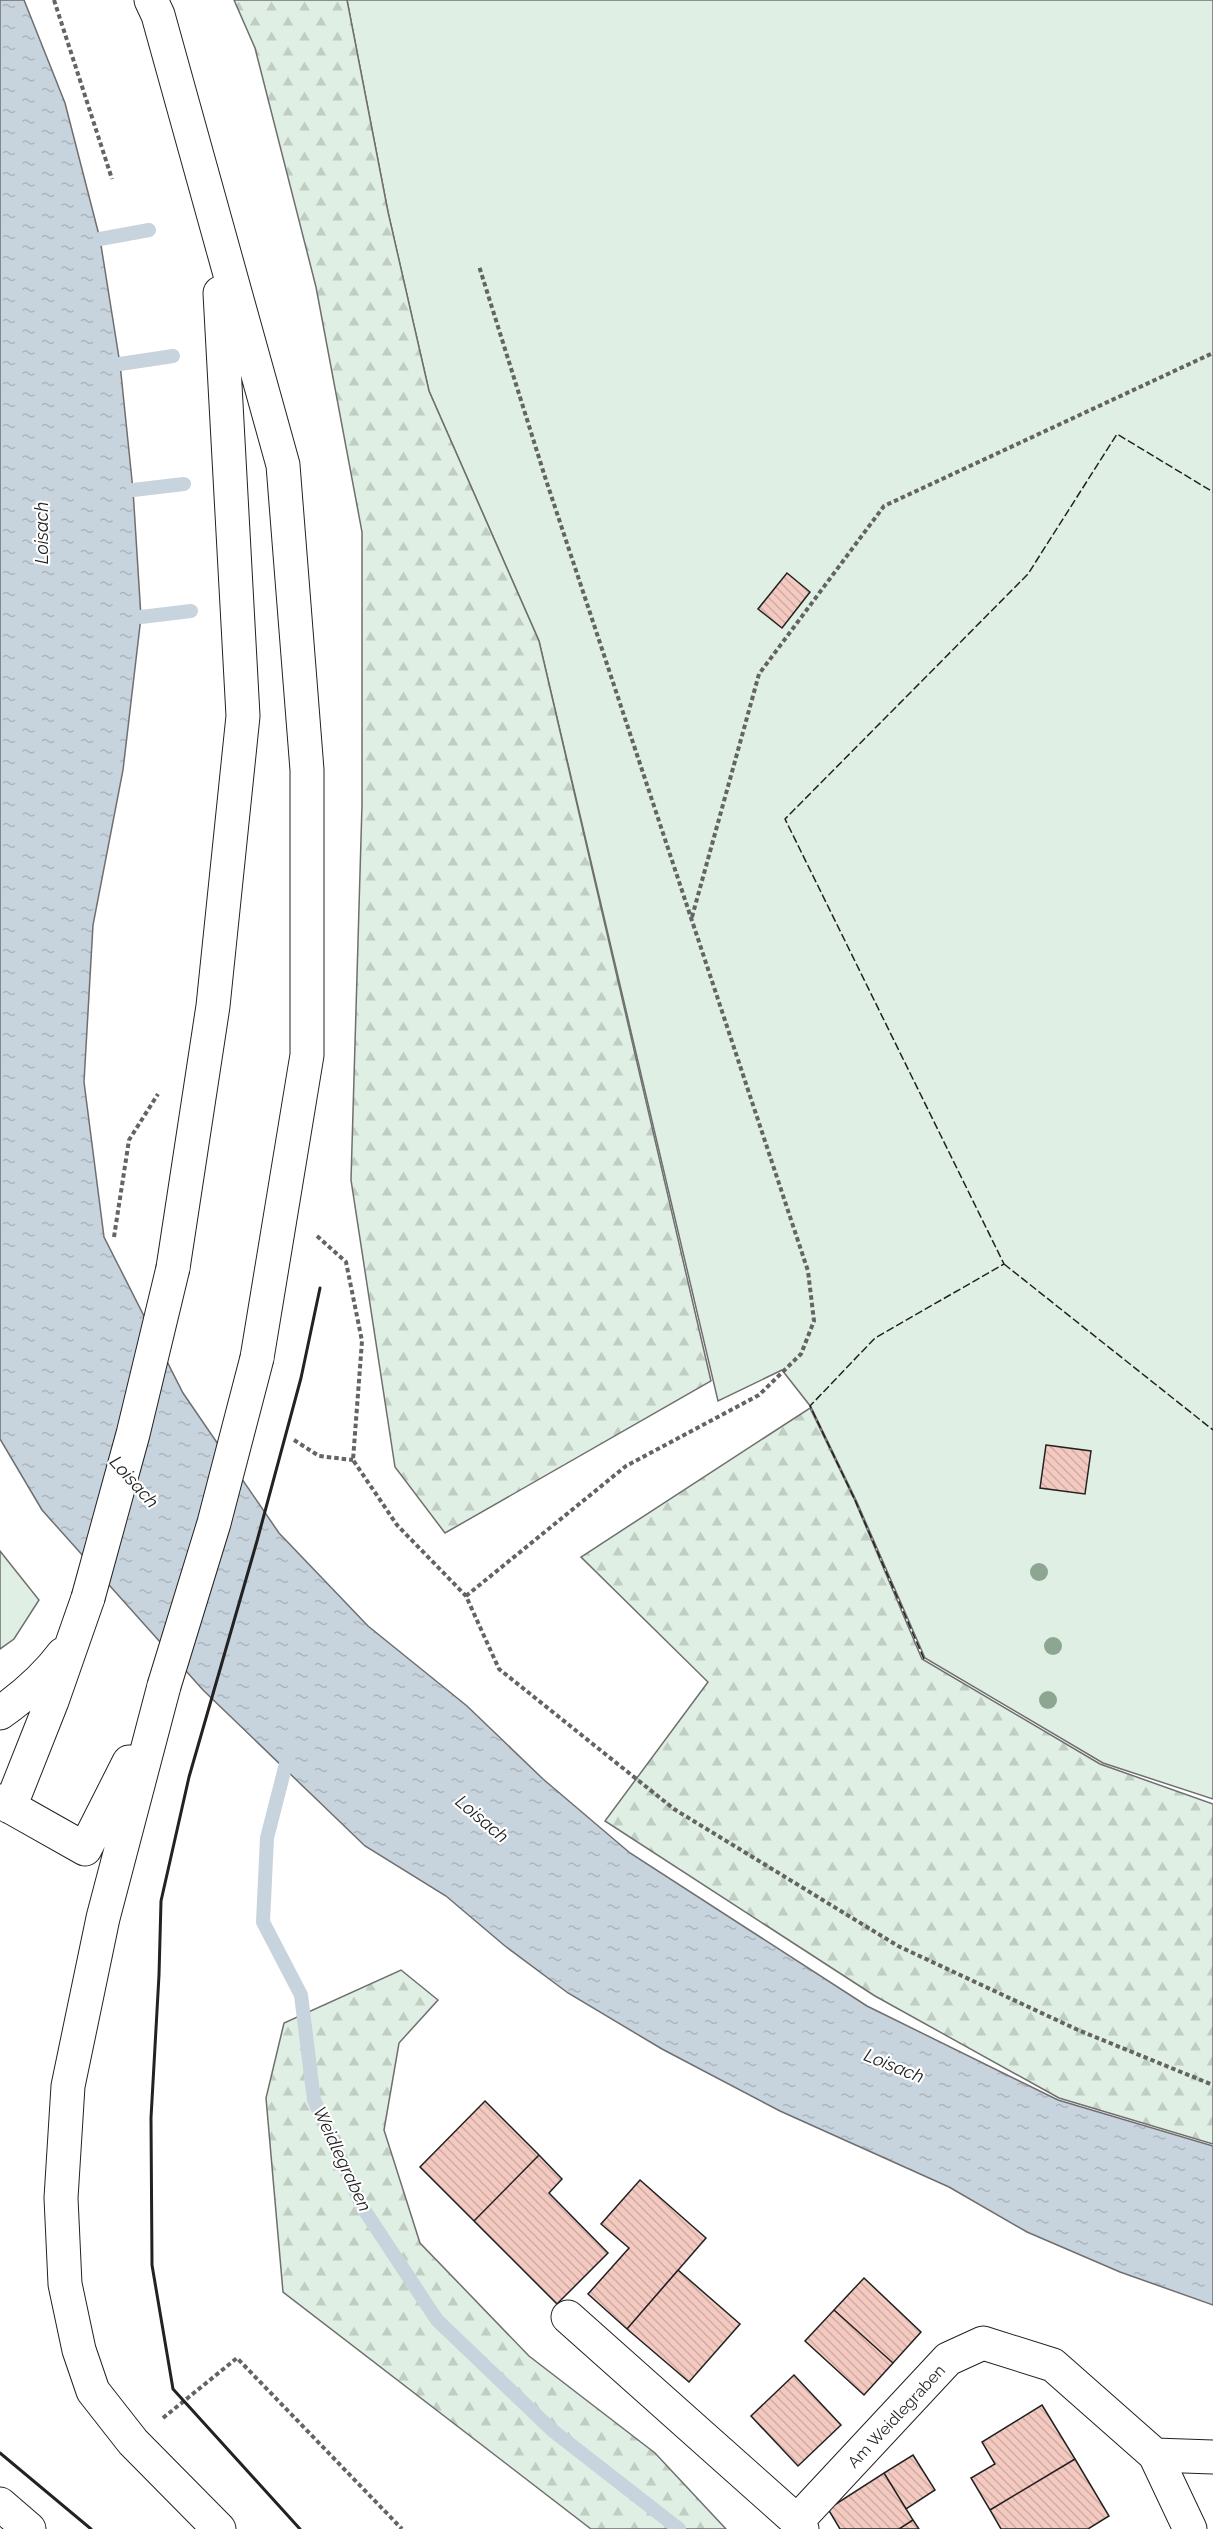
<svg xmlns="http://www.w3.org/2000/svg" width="1213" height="2529" font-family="Raleway,sans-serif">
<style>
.green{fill:#e0efe3;stroke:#6f6f6f;stroke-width:1.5}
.forest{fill:url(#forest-firs);stroke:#6f6f6f;stroke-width:1.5}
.water{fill:url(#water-ripples);stroke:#6f6f6f;stroke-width:1.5}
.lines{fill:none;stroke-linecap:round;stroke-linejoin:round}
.stream{stroke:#c7d3dd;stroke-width:14}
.building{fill:url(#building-back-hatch);stroke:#222;stroke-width:1.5}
.minor-casing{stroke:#222;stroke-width:35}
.primary-casing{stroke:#222;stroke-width:35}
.path{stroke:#646464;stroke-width:4;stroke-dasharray:4.5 3;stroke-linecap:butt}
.minor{stroke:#fff;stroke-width:33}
.primary{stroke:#fff;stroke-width:33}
.primary-bridge-casing{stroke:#222;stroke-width:35;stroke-linecap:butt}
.primary-bridge{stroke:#fff;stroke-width:33}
.fence{stroke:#222;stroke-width:1.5;stroke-dasharray:8 3;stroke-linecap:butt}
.wall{stroke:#222;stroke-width:3}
.tree{fill:#8da692}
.labels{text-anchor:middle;stroke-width:4.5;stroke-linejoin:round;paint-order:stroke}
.street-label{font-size:16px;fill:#222;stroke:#fff}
.water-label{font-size:18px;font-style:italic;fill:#222;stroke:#fff}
</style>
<defs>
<pattern id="forest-firs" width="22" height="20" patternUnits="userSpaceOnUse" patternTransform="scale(1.5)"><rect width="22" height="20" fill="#e0efe3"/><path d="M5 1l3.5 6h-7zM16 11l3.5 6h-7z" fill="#c0cdc2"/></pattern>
<pattern id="water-ripples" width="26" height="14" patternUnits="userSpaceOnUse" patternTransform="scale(1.5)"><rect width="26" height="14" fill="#c7d3dd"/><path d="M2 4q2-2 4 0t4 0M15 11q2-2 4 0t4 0" fill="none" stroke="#abb5bd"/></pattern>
<pattern id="building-back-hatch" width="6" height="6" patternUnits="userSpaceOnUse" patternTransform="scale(1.5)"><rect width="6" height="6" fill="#f3c9c0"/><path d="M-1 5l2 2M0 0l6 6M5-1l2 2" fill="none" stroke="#d0aca5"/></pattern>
</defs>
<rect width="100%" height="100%" fill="#fff"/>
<path class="green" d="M347,0H1213V1799L1103,1763L925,1658L856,1500L811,1407L782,1370L718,1401L539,641L429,391L388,212Z
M0,1551L39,1600L14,1639L0,1649Z"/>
<path class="forest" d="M234,0H347L388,212L429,391L539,641L711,1381L445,1533L395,1467L351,1180L362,805V532L316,287L255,48Z
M810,1408L855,1501L922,1659L1100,1764L1213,1804V2144L1059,2098L875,1996L605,1821L708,1682L581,1557Z
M401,1970L438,2000L399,2043L384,2130L420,2243L529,2356L655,2453L726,2529H591L283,2292L266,2098L284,2023Z"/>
<path class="water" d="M0,0H24L65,103L100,239L120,364L133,490L141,617L123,770L93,925L84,1082L104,1237L183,1393L279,1533L368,1626L467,1706L543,1779L630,1853L867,2006L1058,2100L1213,2146V2305L1120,2272L1027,2232L949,2187L780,2111L662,2049L568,1993L505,1946L446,1896L365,1846L203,1690L42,1510L0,1439Z"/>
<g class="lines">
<path class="stream" d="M100,239L149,230
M120,364L173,356
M133,490L184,484
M141,617L191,611
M289,1752L267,1838L263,1922L301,1995L314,2100L363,2208L437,2320L552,2430L679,2529"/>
</g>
<path class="building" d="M787,573L810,592L782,628L758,609Z
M1046,1445L1091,1451L1085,1494L1040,1488Z
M485,2101L539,2155L474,2221L420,2167Z
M539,2155L562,2179L549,2193L608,2253L557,2304L474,2221Z
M640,2180L706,2238L627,2329L588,2294L629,2248L601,2224Z
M678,2270L740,2324L689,2382L627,2329Z
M864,2278L921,2332L893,2363L834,2310Z
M834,2310L893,2363L864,2395L805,2341Z
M794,2375L841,2425L798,2466L751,2416Z
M1042,2405L1075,2459L990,2510L971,2478L995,2464L982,2442Z
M913,2455L935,2490L906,2509L884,2473Z
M1075,2459L1109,2516L1088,2529H1001L990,2510Z
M884,2473L913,2520L899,2529H840L828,2509Z
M913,2520L919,2529H899Z"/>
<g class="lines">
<defs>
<path id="minor" d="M568,2317L797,2521L802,2529
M1155,2455L1190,2529
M797,2521L948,2359L983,2343L1053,2365L1155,2455L1213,2457"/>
<path id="primary" d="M151,0L158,15L283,465L307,770V1055L257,1358
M173,1268L213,1006L243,716L220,293
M164,1686L103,1918L68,2086L61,2198L65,2284L79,2350L93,2391L133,2442L219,2529
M0,1713C24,1696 45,1678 63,1654
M0,1801L85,1849L129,1762
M10,1807L52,1701L88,1598
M0,2504L29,2529"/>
</defs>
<use href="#minor" class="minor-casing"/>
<use href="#primary" class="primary-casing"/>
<path class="path" d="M54,0L112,179
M692,917L759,674L884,506L1213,353
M317,1236L346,1262L362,1341L353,1460L397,1525L466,1596L499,1669L674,1809L898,1946L1078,2030L1213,2085
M114,1237L129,1140L158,1094
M294,1440L319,1456L353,1460
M466,1596L626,1466L759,1395L801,1354L814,1321L808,1271L545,477L479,266
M163,2418L237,2358L402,2529"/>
<use href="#minor" class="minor"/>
<use href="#primary" class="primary"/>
<defs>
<path id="primary-bridge" d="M88,1598L133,1434L173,1268
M164,1686L214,1523L257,1358"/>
</defs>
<use href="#primary-bridge" class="primary-bridge-casing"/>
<use href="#primary-bridge" class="primary-bridge"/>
<path class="fence" d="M1004,1264L1213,1430
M924,1659L855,1500L810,1406L875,1338L1004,1264L785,819L1028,574L1117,434L1213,492"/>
<path class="wall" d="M0,2453L91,2529
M300,2529L173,2389L152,2265L151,2118L159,1975L161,1901L189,1777L257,1541L301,1378L320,1288"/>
</g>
<g class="tree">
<circle cx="1039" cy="1572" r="9"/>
<circle cx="1053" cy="1646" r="9"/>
<circle cx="1048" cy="1700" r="9"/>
</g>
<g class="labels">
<g class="street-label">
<text transform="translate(896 2416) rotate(-47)" y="6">Am Weidlegraben</text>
</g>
<g class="water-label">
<text transform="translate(42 533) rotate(-90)" y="6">Loisach</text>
<text transform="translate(134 1482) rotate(48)" y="6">Loisach</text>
<text transform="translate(482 1819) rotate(40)" y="6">Loisach</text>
<text transform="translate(894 2066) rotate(22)" y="6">Loisach</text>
<text transform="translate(342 2159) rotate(65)" y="6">Weidlegraben</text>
</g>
</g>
</svg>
